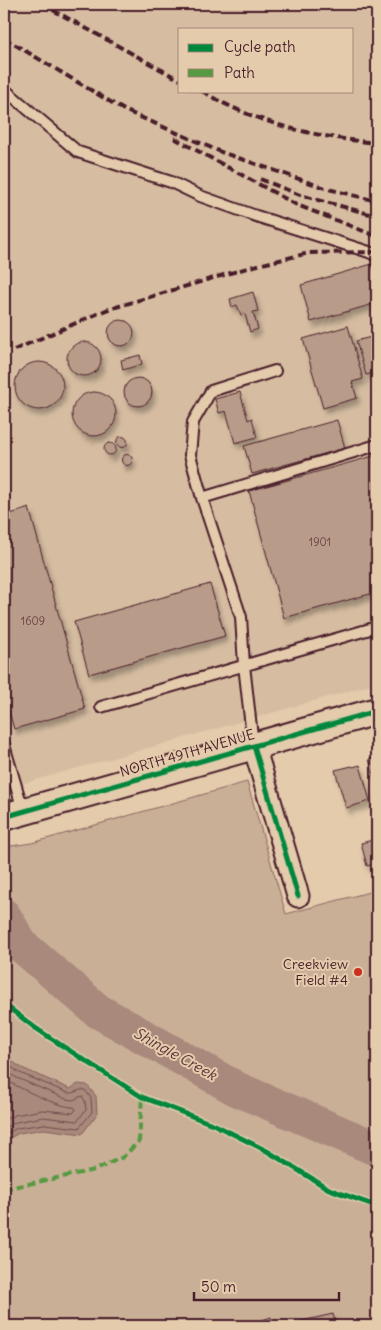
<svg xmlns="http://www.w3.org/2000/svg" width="381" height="1330" font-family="Delius,sans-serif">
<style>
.built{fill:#d6bda1;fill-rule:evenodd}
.green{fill:#caaf97;stroke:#8a6761}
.water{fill:#a9897b;stroke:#835f5b}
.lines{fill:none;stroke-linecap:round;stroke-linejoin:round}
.shore{stroke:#70494b;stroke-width:1}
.river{stroke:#a9897b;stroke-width:35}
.building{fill:#b89b88;stroke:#4a1f2b;filter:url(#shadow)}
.service-casing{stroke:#4a1f2b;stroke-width:14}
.minor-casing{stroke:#4a1f2b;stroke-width:25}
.tertiary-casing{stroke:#4a1f2b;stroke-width:30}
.service{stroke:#e3cbac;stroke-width:10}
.minor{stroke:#e3cbac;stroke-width:21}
.tertiary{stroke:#e3cbac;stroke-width:26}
.rail{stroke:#4a1f2b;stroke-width:4;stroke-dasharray:8 4;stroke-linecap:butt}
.quiet{stroke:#559a41;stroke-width:4;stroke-dasharray:8 4;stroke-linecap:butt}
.cycleway-casing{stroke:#e3cbac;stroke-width:8}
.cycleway{stroke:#00873e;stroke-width:5}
.poi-dot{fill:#c8321e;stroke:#e3cbac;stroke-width:2}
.labels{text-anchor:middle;stroke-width:4;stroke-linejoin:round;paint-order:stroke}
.number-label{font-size:11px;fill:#663e42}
.street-label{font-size:14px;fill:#4a1f2b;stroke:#e3cbac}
.poi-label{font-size:14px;fill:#4a1f2b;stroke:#e3cbac;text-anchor:end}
.water-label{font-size:15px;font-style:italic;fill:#5d343b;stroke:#e3cbac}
</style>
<defs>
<filter id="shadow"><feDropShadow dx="3" dy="5.5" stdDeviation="2.5" flood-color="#0004"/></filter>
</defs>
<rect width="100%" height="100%" fill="#e3cbac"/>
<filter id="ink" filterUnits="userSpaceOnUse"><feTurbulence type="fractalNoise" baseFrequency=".02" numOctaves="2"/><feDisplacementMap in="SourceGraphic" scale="10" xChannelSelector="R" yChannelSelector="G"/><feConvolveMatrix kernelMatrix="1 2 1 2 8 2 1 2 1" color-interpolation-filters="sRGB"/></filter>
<g filter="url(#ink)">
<path class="built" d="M4,4H377V683L4,789ZM180,29H352V91H180Z"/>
<path class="green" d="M247,782L286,914L377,890V1326H4V847L32,843Z"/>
<path class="water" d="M4,1056L22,1068L70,1089L78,1084L87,1085L96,1096L97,1114L82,1134L44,1129L19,1133L4,1141Z"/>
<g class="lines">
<path class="shore" d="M4,1062L20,1073L68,1093C74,1094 78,1089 85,1090L91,1098L92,1112L79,1128L44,1124L17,1128L4,1135
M4,1070L17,1078L66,1099L73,1100L82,1096L85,1101L86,1110L77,1121L43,1117L16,1122L4,1128
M4,1079C17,1087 60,1108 74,1107L76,1110L73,1113L42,1110L15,1115L4,1120"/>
<path class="river" d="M4,916L21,945L98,1011L237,1089L377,1149"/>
</g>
<path class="building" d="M372,264L377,281V303L311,322L301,285Z
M253,292L258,311L253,312L258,329L250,332L245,314L241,315L237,305L232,307L230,299Z
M108 333a13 13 0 1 1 26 0a13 13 0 1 1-26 0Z
M348,326L363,379L352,382L357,398L323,408L303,339Z
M371,337L377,359V372L366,375L356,341Z
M67 359a17 17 0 1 1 34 0a17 17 0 1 1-34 0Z
M140,355L142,364L123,370L121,360Z
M15 386a24 24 0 1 1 48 0a24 24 0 1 1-48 0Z
M124 392a14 14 0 1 1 28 0a14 14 0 1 1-28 0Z
M72 414a22 22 0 1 1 44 0a22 22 0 1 1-44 0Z
M240,392L248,420L252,418L257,437L235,443L226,411L219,413L215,399Z
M337,420L345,448L252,474L244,446Z
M116.5 442a5.5 5.5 0 1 1 11 0a5.5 5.5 0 1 1-11 0Z
M104 449a6 6 0 1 1 12 0a6 6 0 1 1-12 0Z
M121.5 460a5.5 5.5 0 1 1 11 0a5.5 5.5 0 1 1-11 0Z
M377,455V592L284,618L249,491Z
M29,508L85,709L14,729L4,694V629L8,628L4,614V516Z
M210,584L225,636L89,674L74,622Z
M374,758L375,763L377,762V788L369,759Z
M360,765L370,801L346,808L335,770L352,766L353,767Z
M377,839V863L367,866L361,843Z
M333,1314L336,1326H280Z
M271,1317L275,1326H245Z"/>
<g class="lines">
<defs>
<path id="service" d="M4,89L78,152L171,182L200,196L256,216L369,252L377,256
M202,498L190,455L193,422L211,391L275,371
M101,707L377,627
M4,745L23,810
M253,745L244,665L241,617L202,498L377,445"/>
<path id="minor" d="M254,746L298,896"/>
<path id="tertiary" d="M4,817L377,711"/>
</defs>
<use href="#service" class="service-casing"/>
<use href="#minor" class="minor-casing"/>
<use href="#tertiary" class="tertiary-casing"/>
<use href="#service" class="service"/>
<use href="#minor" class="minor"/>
<use href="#tertiary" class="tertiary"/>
<path class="rail" d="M42,4L180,80
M4,38L124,110L221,152L328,189L377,201
M202,91C212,97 222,103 232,107C275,128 331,139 377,143
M174,138L297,205L371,234L377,236
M260,179L300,195L377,216
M14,350L106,310L254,266L309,253L377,252"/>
<path class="quiet" d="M4,1189L95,1170L123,1157L139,1141L142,1097"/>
<defs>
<path id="cycleway" d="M254,746L298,896
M4,817L377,711
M4,1004L34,1027L61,1045L142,1097L215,1125L267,1151L329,1189L362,1201L377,1206"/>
</defs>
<use href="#cycleway" class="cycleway-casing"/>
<use href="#cycleway" class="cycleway"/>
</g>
</g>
<circle class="poi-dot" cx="358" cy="972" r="5"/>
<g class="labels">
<g class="number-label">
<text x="320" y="546">1901</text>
<text x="33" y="625">1609</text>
</g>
<g class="street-label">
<text transform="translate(187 753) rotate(-16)" y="5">NORTH 49TH AVENUE</text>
</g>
<g class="poi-label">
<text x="348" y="969">Creekview<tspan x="348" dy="16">Field #4</tspan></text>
</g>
<g class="water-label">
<text transform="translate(175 1054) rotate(29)" y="5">Shingle Creek</text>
</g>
</g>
<rect width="381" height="1330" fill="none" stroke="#e3cbac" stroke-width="20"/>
<rect x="10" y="10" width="361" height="1310" fill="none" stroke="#4a1f2b" stroke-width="2" filter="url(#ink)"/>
<rect x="178" y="28" width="175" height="65" fill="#e3cbac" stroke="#a68678"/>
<rect x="188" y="44" width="25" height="8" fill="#00873e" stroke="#a68678"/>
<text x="224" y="52" font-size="15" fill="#4a1f2b">Cycle path</text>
<rect x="188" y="69" width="25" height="8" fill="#559a41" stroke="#a68678"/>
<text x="224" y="78" font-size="15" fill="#4a1f2b">Path</text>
<path d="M194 1292v8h145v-8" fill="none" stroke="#4a1f2b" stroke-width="2.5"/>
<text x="201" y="1292" font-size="15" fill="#4a1f2b" stroke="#e3cbac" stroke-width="4" paint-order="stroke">50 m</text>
</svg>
